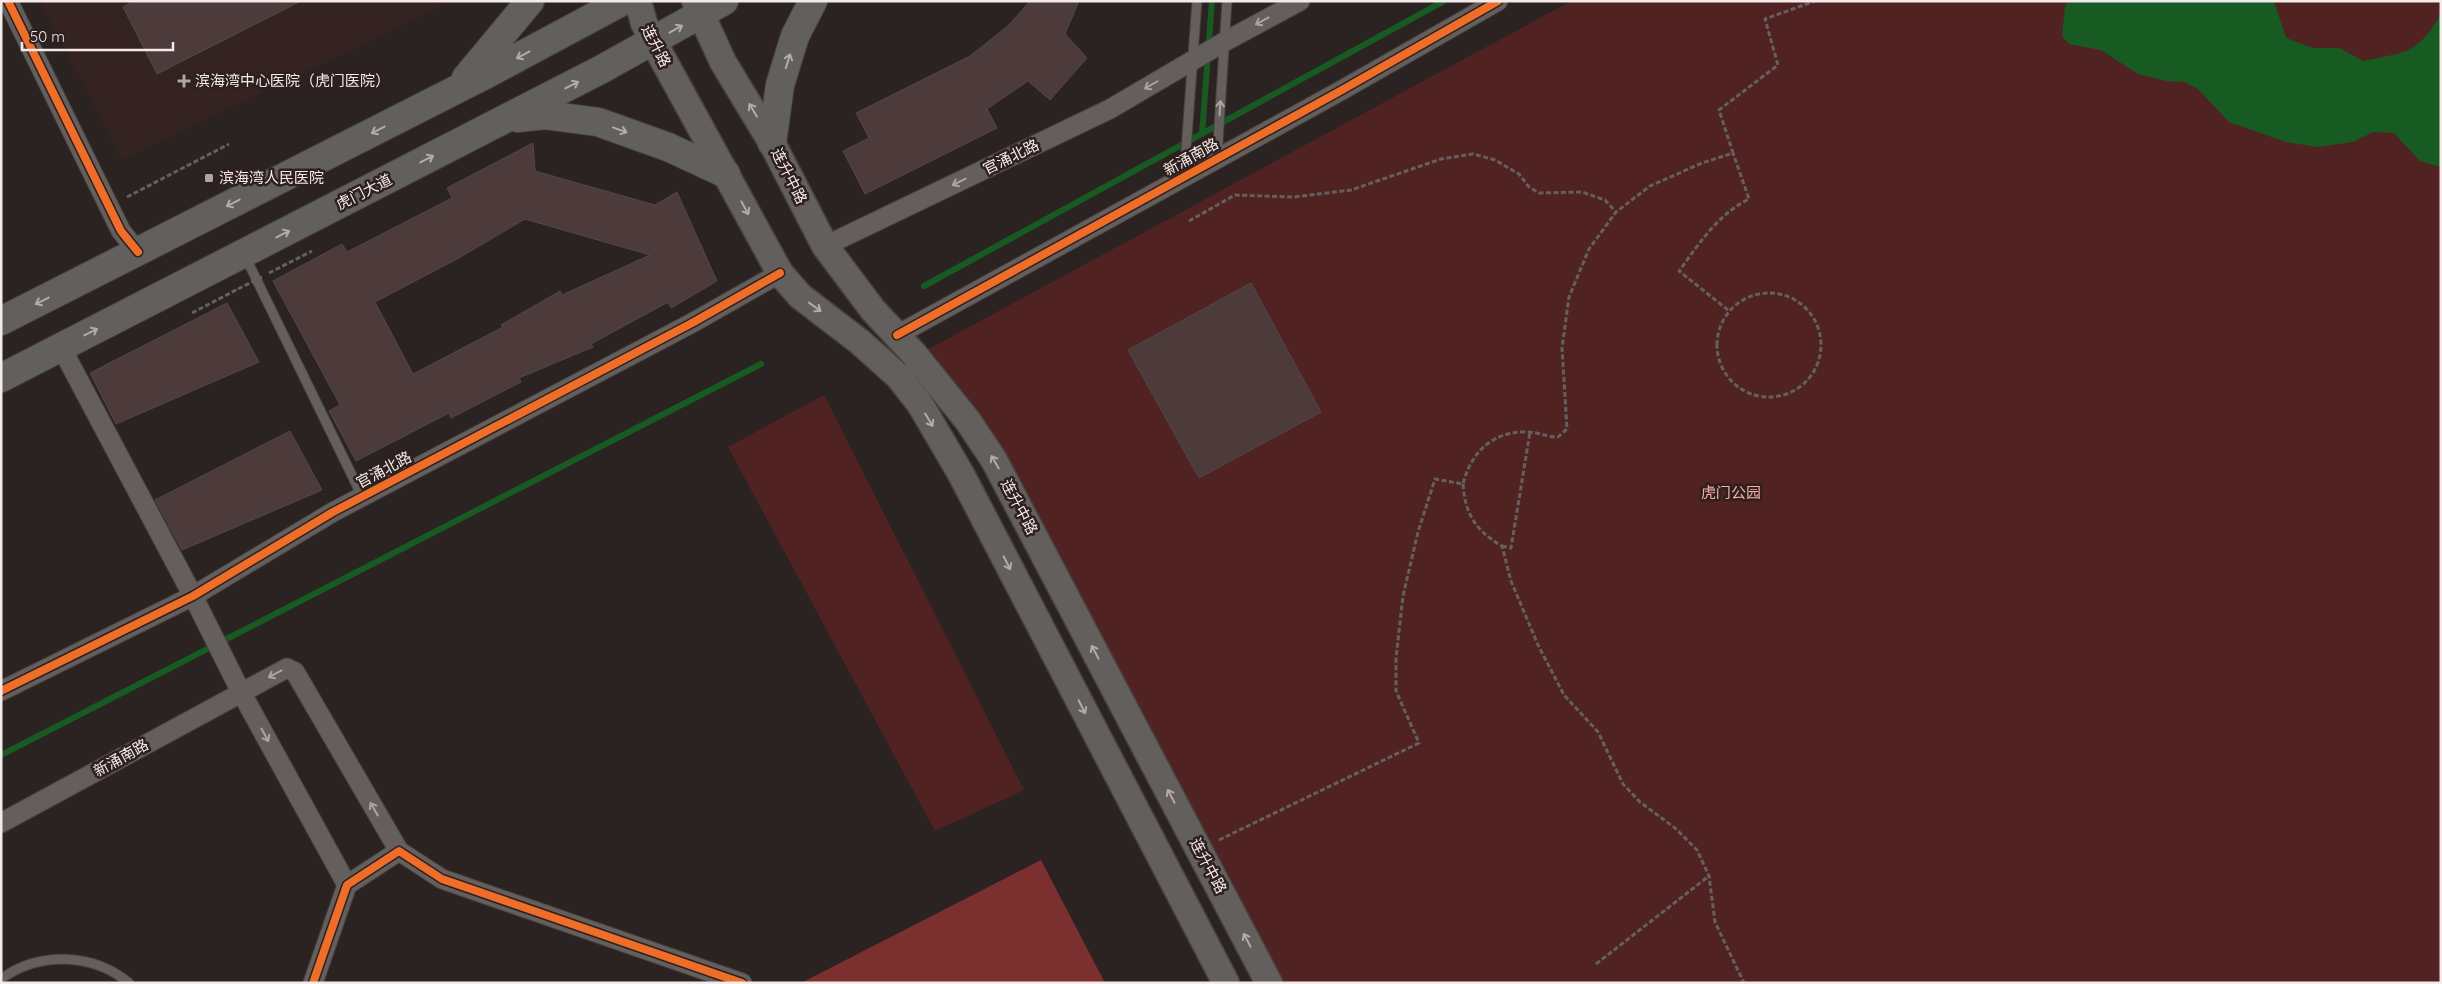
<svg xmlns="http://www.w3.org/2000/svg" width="2442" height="984" font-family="Quicksand,'Noto Sans SC',sans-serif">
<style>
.built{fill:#352322}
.green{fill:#502322}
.forest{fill:#7b2f2e}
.water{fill:#175b22}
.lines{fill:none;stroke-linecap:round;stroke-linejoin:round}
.stream{stroke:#175b22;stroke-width:6}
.building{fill:#4d3a3a;stroke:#4f4948;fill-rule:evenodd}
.lane-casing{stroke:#474140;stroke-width:11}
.street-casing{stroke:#474140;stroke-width:21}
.secondary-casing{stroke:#474140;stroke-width:29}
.primary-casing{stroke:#474140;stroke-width:30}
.path{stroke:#665f5f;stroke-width:3;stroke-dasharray:5 2.5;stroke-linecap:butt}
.lane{stroke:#645e5d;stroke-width:9}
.street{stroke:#645e5d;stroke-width:19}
.secondary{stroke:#635f5d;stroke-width:26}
.primary{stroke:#62605e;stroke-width:28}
.path-bridge{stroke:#665f5f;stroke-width:3;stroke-dasharray:5 2.5;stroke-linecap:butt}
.cycleway-casing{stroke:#2d201e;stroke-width:11}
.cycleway{stroke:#ee6e29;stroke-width:8}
.oneway{stroke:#aca4a3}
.oneway2{stroke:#b2acaa}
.oneway3{stroke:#b3abaa}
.poi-dot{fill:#ada4a3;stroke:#2d201e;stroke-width:2}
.labels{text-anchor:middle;stroke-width:5;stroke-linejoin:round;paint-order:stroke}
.street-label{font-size:15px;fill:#f4eae9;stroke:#2d201e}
.poi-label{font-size:15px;fill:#f4eae9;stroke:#2d201e;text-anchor:start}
.park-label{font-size:15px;fill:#f9aea8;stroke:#2d201e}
</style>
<rect width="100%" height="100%" fill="#2a2322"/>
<path class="built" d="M40,1H453L122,160Z"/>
<path class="green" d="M1571,1H2441V983H1260L925,351Z
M824,395L1024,790L935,831L728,447Z"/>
<path class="forest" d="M1041,860L1105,983H801Z"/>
<path class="water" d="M2069,1H2274L2286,38L2313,48H2340L2363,61C2406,52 2419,54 2441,13V167L2420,161L2394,133L2373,132L2353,142L2318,147L2286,142L2229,122L2198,89L2185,82L2166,81L2138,74L2101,50L2069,44L2062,36L2065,6Z"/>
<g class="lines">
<path class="stream" d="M1202,134L1212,1
M924,286L1444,1
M1,755L761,364"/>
</g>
<path class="building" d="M134,1H301L157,74L123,7Z
M1030,1H1079L1065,34L1087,58L1050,100L1028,81L987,109L997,128L865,194L843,151L869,138L856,113L970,56L1009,25Z
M533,143L535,171L655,205L677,192L717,281L671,308L668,302L591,344L593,347L519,378L521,382L451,418L449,413L356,461L329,411L340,405L273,281L342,244L347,252L452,198L447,188ZM525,219L650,255L562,295L560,291L501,325L503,327L413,374L375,302L459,258Z
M1251,283L1321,412L1199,478L1128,350Z
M227,303L259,362L116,424L90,373Z
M290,431L322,490L182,550L155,500Z"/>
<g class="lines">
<defs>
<path id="lane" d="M1217,158L1227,1
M1184,177L1197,1
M245,256L362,496
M1,979C39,951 93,953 129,983"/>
<path id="street" d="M8,1L121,231L138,252
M825,246L1110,109L1224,42L1300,1
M897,335L1342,90L1498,1
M61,347L193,596L241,692L347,885
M1,691L193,596L333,512L692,323L780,273
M1,823L287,668L295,672L399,851
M313,983L347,885L399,851L442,879L742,983"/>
<path id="secondary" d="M638,1L644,23L653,41L780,273L800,296L860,342L899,377L920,404L961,474L1226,983
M695,1L723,62L772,143L825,246L873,310L914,354L968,421L994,460L1269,983"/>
<path id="primary" d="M466,78L530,1
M517,118L545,115L598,122L668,147L726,174
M772,143L780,85L795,36L813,1
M1,321L485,75L623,1
M1,378L602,69L724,1"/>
</defs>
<use href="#lane" class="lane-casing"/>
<use href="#street" class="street-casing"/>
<use href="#secondary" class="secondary-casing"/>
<use href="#primary" class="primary-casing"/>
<path class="path" d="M127,197L229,144
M1189,221L1235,195L1294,197L1351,190L1441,159L1473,154L1495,160L1519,174L1529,187L1539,193L1582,192L1605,200L1616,212
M269,273L312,251
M1717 345a52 52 0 1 1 104 0a52 52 0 1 1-104 0Z
M1728,310L1679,271C1699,244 1718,214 1749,199L1733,153
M192,313L238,289
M1463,484C1465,514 1476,531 1502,546L1511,581L1538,645L1564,695L1598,732L1623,784L1640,802L1675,828L1697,850L1709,876L1715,922L1744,983
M1502,546L1511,548L1530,432
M1219,840L1419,743L1396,691V658L1403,596L1418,532L1435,479L1463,484C1471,452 1493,431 1527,432C1538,432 1547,437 1558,437L1567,429L1562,348L1569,297L1589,249L1616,212L1650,186L1702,163L1733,153L1719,110L1778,65L1765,19L1815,1
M1596,964L1709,876"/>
<use href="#lane" class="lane"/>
<use href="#street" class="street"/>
<use href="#secondary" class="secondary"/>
<use href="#primary" class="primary"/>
<path class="path-bridge" d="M238,289L262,277"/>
<defs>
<path id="cycleway" d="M8,1L121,231L138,252
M897,335L1342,90L1498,1
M1,691L193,596L333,512L692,323L780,273
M313,983L347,885L399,851L442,879L742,983"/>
</defs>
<use href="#cycleway" class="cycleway-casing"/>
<use href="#cycleway" class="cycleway"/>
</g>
<defs><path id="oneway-shaft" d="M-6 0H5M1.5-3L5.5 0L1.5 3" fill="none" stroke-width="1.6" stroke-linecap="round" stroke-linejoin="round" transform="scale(1.25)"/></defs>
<g class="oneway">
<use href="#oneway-shaft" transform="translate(1262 21) rotate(151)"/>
<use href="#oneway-shaft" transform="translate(1151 85) rotate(150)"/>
<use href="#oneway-shaft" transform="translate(1220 108) rotate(-86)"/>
<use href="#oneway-shaft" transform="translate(959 182) rotate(154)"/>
<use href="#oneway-shaft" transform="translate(275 674) rotate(152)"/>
<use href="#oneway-shaft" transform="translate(265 735) rotate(61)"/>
<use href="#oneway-shaft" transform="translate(374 809) rotate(-120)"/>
</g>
<g class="oneway2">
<use href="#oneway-shaft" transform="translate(676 29) rotate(-29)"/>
<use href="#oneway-shaft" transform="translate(523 55) rotate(152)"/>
<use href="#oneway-shaft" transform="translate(788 61) rotate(-73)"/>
<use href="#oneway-shaft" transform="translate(572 85) rotate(-27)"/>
<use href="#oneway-shaft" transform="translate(378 130) rotate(153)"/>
<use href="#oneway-shaft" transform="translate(620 130) rotate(20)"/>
<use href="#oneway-shaft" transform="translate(427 159) rotate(-27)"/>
<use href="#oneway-shaft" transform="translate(233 203) rotate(153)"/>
<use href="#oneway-shaft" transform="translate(283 234) rotate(-27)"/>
<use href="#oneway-shaft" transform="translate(42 301) rotate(153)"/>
<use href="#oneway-shaft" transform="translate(91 332) rotate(-27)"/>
</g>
<g class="oneway3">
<use href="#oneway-shaft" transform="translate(753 110) rotate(-121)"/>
<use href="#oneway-shaft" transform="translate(745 208) rotate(61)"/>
<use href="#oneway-shaft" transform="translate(815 307) rotate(36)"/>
<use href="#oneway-shaft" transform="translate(929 420) rotate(59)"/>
<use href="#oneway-shaft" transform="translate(995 462) rotate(-120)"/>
<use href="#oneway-shaft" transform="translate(1007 563) rotate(63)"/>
<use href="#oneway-shaft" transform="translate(1095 652) rotate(-118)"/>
<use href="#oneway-shaft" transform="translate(1082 707) rotate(63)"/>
<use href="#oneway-shaft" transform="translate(1171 796) rotate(-118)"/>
<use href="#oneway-shaft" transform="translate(1247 940) rotate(-118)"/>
</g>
<g class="poi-dot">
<path d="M181.5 73.5h5v5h5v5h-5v5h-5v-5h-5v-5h5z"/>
<rect x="204" y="173" width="10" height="10" rx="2.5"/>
</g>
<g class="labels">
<g class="street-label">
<text transform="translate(656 46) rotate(63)" y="5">连升路</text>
<text transform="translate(1011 157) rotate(-26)" y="5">官涌北路</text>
<text transform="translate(1191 157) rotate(-29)" y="5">新涌南路</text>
<text transform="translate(789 176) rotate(63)" y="5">连升中路</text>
<text transform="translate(364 192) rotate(-27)" y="5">虎门大道</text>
<text transform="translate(384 470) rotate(-28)" y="5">官涌北路</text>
<text transform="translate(1019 507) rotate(62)" y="5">连升中路</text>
<text transform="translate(121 758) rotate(-29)" y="5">新涌南路</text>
<text transform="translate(1208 866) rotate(62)" y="5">连升中路</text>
</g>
<g class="poi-label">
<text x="195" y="86">滨海湾中心医院（虎门医院）</text>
<text x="219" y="183">滨海湾人民医院</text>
</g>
<g class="park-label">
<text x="1731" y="498">虎门公园</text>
</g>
</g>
<rect width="2442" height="984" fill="none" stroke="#f4eae9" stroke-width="5"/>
<path d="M22 42v8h151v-8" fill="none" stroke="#f4eae9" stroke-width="2.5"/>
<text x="30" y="42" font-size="15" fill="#f4eae9" stroke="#2d201e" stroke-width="4" paint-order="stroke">50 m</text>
</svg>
